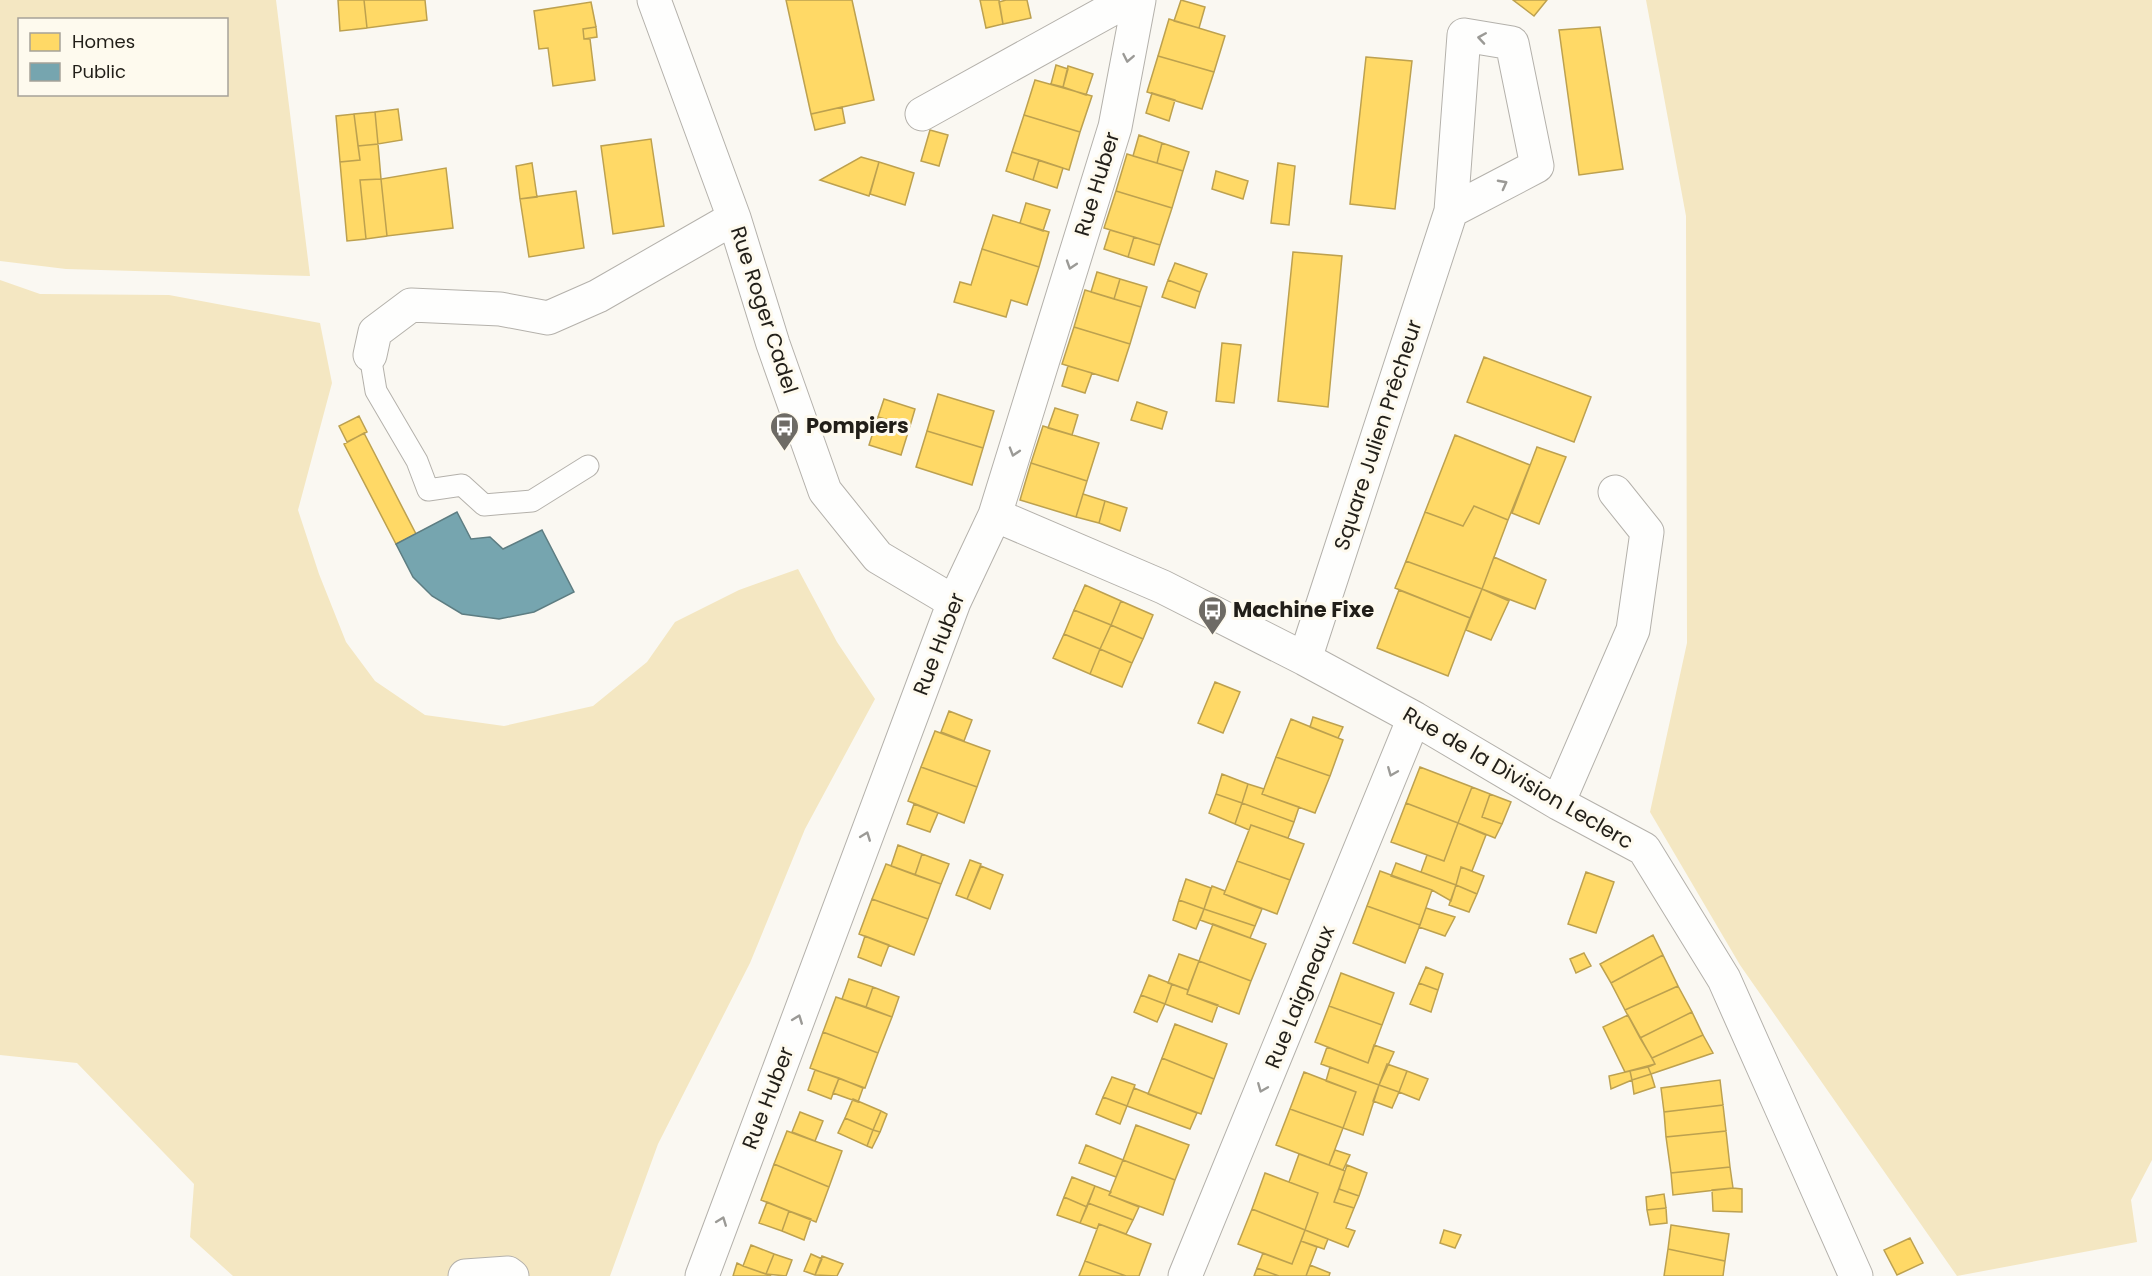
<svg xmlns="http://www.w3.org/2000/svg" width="2152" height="1276" font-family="Poppins,sans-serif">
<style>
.green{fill:#f4e7c2;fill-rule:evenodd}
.homes{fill:#ffd966;stroke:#bda14f;stroke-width:1.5}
.public{fill:#76a5af;stroke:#5d7d82;stroke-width:1.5}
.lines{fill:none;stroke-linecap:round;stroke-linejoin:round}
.service-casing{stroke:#b4b1ab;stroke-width:23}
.minor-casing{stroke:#b4b1ab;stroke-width:35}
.service{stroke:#fefefd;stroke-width:21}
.minor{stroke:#fefefd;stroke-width:33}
.oneway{stroke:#9b9a96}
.labels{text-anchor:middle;stroke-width:6;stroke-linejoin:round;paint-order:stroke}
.street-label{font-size:21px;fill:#221f19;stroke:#fefaee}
.poi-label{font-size:21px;font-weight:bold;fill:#221f19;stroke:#fefaee;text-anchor:start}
</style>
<rect width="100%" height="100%" fill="#faf8f2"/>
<path class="green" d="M0,0H276L310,276L66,269L0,261ZM20,20H226V94H20Z
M1646,0H2152V1160L2131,1200L2137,1242L1957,1276L1740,965L1650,812L1687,643L1686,216Z
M0,280L40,294L169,295L320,323L332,383L298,510L319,574L346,642L375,681L425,715L504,726L593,706L647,662L675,622L739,590L798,569L837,642L875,699L805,829L750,963L658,1144L610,1276H233L190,1237L194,1184L77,1063L0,1055Z"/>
<path class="homes" d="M338,0H364L367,28L340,31Z
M364,0H425L427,20L367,28Z
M786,0H852L874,100L811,114Z
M980,0H999L1003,24L986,28Z
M1006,0H1027L1031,18L1003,24L999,2Z
M1181,0L1205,7L1199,28L1174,21Z
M1513,0H1547L1534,16Z
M591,2L596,27L583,29L584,39H590L595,80L553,86L548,48L539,49L534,11Z
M1169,19L1225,36L1214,72L1158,56Z
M596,27L597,37L584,39L583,29Z
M1600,27L1623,169L1579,175L1559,30Z
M1158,56L1214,72L1202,109L1147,92Z
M1366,57L1412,61L1395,209L1350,204Z
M1056,65L1068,69L1063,87L1051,84Z
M1068,66L1093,74L1086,95L1063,87Z
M1035,80L1092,96L1080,132L1024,115Z
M1152,93L1175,100L1169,121L1146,113Z
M842,107L845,123L815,130L811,114Z
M398,109L402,140L378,144L375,112Z
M375,112L378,144L358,146L354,114Z
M354,114L360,160L340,162L336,116Z
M1024,115L1080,132L1069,170L1012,152Z
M930,130L948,135L939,166L921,161Z
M1139,135L1162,143L1157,163L1133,156Z
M651,139L664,226L613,234L601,146Z
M1162,143L1189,152L1183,171L1157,163Z
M378,144L381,179L360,180L366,239L347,241L340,162L360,160L358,146Z
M1012,152L1039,160L1033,180L1006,171Z
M1127,154L1183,171L1172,208L1116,191Z
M861,157L879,162L869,196L820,180Z
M1039,160L1063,168L1057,188L1033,180Z
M879,162L914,173L905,205L870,194Z
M532,163L537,197L520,199L516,166Z
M1278,163L1295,166L1289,225L1271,223Z
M446,168L453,228L387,236L381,179Z
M1216,171L1248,181L1243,199L1212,189Z
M381,179L387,236L366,239L360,180Z
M576,191L584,248L529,257L520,199Z
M1116,191L1172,208L1160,245L1104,228Z
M1026,203L1050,210L1043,231L1020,223Z
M993,215L1049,232L1039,267L982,249Z
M1110,230L1134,237L1128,257L1104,249Z
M1134,237L1160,245L1154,265L1128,257Z
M982,249L1039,267L1027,305L1011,300L1006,317L954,302L960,282L971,285Z
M1293,252L1342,256L1328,407L1278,401Z
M1175,263L1207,274L1200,292L1168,280Z
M1097,272L1120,279L1114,299L1091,292Z
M1120,279L1147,287L1141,307L1114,299Z
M1168,280L1200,292L1195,308L1162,297Z
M1085,290L1141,307L1130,344L1074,327Z
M1074,327L1130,344L1118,381L1062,364Z
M1222,343L1241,345L1234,403L1216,401Z
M1484,357L1591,397L1574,442L1467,402Z
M1068,366L1092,373L1085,393L1062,386Z
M938,394L994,411L983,448L927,431Z
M884,399L915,409L910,426L878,417Z
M1137,402L1167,412L1162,429L1131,420Z
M1055,408L1078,415L1072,435L1048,428Z
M359,416L367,432L347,442L339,426Z
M878,417L910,426L901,455L869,445Z
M1043,426L1099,443L1087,481L1031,463Z
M927,431L983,448L972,485L916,467Z
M364,433L416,534L396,544L344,444Z
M1455,435L1530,465L1508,520L1474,506L1463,526L1425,512Z
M1537,447L1566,457L1539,524L1512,513Z
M1031,463L1087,481L1076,517L1020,500Z
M1083,494L1105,501L1099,523L1076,517Z
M1105,501L1127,508L1120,531L1099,523Z
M1474,506L1508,520L1482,589L1406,561L1425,512L1463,526Z
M1494,557L1546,580L1535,609L1482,589Z
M1406,561L1482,589L1470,618L1395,588Z
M1085,585L1121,601L1111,625L1074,610Z
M1482,589L1509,601L1491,640L1466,630Z
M1399,590L1470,618L1448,676L1377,648Z
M1121,601L1153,615L1143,639L1111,625Z
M1074,610L1111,625L1100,649L1064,634Z
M1111,625L1143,639L1132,663L1100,649Z
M1064,634L1100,649L1090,674L1053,658Z
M1100,649L1132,663L1122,687L1090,674Z
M1215,682L1240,692L1223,733L1198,723Z
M949,711L972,720L964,741L941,732Z
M1313,717L1343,727L1338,738L1310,727Z
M1291,719L1343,740L1330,776L1276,757Z
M935,731L990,751L977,787L921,767Z
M1276,757L1330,776L1315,813L1262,794Z
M921,767L977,787L964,823L908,801Z
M1420,767L1472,787L1458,823L1406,803Z
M1222,774L1248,784L1242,803L1216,794Z
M1248,784L1264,789L1262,794L1299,807L1294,822L1242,803Z
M1472,787L1490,794L1482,817L1502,824L1495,838L1458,823Z
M1216,794L1242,803L1235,824L1209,813Z
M1490,794L1511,802L1502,824L1482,817Z
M1242,803L1294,822L1288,838L1251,825L1249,830L1235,824Z
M1406,803L1458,823L1444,861L1391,842Z
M914,804L938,813L930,832L907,824Z
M1458,823L1486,835L1472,871L1461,867L1456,885L1421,872L1427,855L1444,861Z
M1251,825L1304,844L1290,880L1237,861Z
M898,845L922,854L915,875L891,866Z
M922,854L949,864L941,884L915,875Z
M970,860L981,864L967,899L956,895Z
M1237,861L1290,880L1277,914L1224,894Z
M1396,863L1456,885L1451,901L1432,890L1391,876Z
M886,864L941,884L928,919L872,899Z
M981,866L1003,875L990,909L967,899Z
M1461,867L1484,876L1477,894L1456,885Z
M1380,871L1432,890L1420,925L1367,906Z
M1586,872L1614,882L1596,933L1568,924Z
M1186,879L1211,888L1204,909L1179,900Z
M1456,885L1477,894L1469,912L1449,905Z
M1212,886L1225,891L1224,894L1262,909L1255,926L1204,909Z
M872,899L928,919L914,955L859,934Z
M1179,900L1204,909L1196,929L1173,920Z
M1367,906L1420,925L1405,963L1353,943Z
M1426,908L1455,917L1445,936L1419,927Z
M1204,909L1255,926L1250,938L1200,920Z
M1213,924L1266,944L1251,981L1199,961Z
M1653,935L1663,955L1611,983L1600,964Z
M865,936L889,945L881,966L858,957Z
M1584,953L1591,966L1576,973L1570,959Z
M1179,954L1199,961L1188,990L1168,983Z
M1663,955L1678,986L1625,1010L1611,983Z
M1199,961L1251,981L1239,1014L1187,994Z
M1426,967L1443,974L1438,990L1419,983Z
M1341,973L1394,993L1382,1025L1329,1006Z
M1149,975L1172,984L1165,1004L1141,995Z
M849,979L873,987L866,1007L842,999Z
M1419,983L1438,990L1431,1012L1410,1004Z
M1172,984L1188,990L1187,994L1218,1005L1212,1022L1165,1004Z
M1678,986L1692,1012L1640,1038L1625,1010Z
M873,987L899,997L892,1017L866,1007Z
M1141,995L1165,1004L1157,1022L1134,1012Z
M836,997L892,1017L878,1053L823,1032Z
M1329,1006L1382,1025L1368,1063L1315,1042Z
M1692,1012L1703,1035L1652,1058L1640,1038Z
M1628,1015L1655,1064L1625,1072L1603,1027Z
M1175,1024L1227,1044L1214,1079L1162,1058Z
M823,1032L878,1053L865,1088L810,1068Z
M1703,1035L1713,1053L1651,1074L1648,1067L1655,1064L1652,1058Z
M1374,1045L1394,1052L1379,1085L1321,1064L1327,1047L1368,1063Z
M1162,1058L1214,1079L1201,1114L1148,1094Z
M1387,1064L1407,1071L1399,1092L1379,1085Z
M1330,1067L1379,1085L1363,1135L1343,1128L1356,1092L1326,1081Z
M1648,1067L1651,1074L1632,1080L1630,1071Z
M815,1070L839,1078L831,1099L808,1090Z
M1407,1071L1428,1079L1419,1100L1399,1092Z
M1630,1071L1632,1080L1611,1089L1609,1076Z
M1304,1072L1356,1092L1343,1128L1290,1109Z
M1651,1074L1655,1087L1634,1094L1632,1080Z
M1112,1077L1135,1085L1127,1106L1103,1097Z
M839,1078L863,1088L858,1102L833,1093Z
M1720,1080L1723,1105L1664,1112L1661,1088Z
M1379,1085L1399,1092L1392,1108L1373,1101Z
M1134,1088L1197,1113L1190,1129L1127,1106Z
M1103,1097L1127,1106L1120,1124L1096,1114Z
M853,1099L881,1111L873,1130L845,1118Z
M1723,1105L1726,1131L1666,1137L1664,1112Z
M1290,1109L1343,1128L1329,1165L1276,1145Z
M881,1111L887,1114L880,1132L873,1130Z
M800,1112L823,1121L815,1141L792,1132Z
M845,1118L873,1130L867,1146L838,1133Z
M1136,1125L1189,1145L1175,1180L1123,1160Z
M873,1130L880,1132L872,1148L867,1146Z
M787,1131L842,1151L829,1187L774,1164Z
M1726,1131L1730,1167L1671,1173L1666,1137Z
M1086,1145L1123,1160L1116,1177L1079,1163Z
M1335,1150L1350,1155L1343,1170L1329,1165Z
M1299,1154L1345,1171L1334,1202L1354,1208L1346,1228L1355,1231L1348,1247L1305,1230L1318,1193L1289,1182Z
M1123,1160L1175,1180L1163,1215L1109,1195Z
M774,1164L829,1187L816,1222L761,1200Z
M1347,1165L1367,1173L1359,1196L1339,1189Z
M1730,1167L1733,1188L1673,1195L1671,1173Z
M1265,1173L1318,1193L1305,1230L1252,1209Z
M1072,1177L1095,1186L1087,1207L1064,1197Z
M1095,1186L1111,1192L1109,1195L1139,1207L1133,1220L1088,1203Z
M1733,1188L1742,1189V1212L1713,1211L1712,1190Z
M1339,1189L1359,1196L1354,1208L1334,1202Z
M1664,1194L1666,1208L1647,1210L1646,1197Z
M1064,1197L1087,1207L1080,1223L1057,1215Z
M767,1202L789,1211L782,1231L759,1223Z
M1088,1203L1133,1220L1126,1234L1099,1224L1097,1229L1080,1223Z
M1666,1208L1667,1223L1650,1225L1647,1210Z
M1252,1209L1305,1230L1292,1264L1238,1244Z
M789,1211L811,1219L804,1240L782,1231Z
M1099,1224L1151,1244L1139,1276H1126L1085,1261Z
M1671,1225L1729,1234L1725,1261L1668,1249Z
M1305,1230L1328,1239L1324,1249L1301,1241Z
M1444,1230L1461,1235L1455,1248L1440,1243Z
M1910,1238L1923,1263L1897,1275L1884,1250Z
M1301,1241L1317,1247L1306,1276H1279L1257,1268L1263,1253L1292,1264Z
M751,1245L774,1254L766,1274L743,1266Z
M1668,1249L1725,1261L1723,1276H1664Z
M774,1254L792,1260L786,1276L766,1274Z
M811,1254L822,1259L815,1275L804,1271Z
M822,1256L843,1264L837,1276L815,1275Z
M1085,1261L1126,1276H1079Z
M737,1263L743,1266L771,1276H733Z
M1310,1265L1330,1273L1329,1276H1306Z
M1257,1268L1279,1276H1254Z"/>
<path class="public" d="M457,512L471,539L490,537L503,549L542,530L574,592L534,612L499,619L462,614L432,596L413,577L396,544Z"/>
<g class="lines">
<defs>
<path id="service" d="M370,355L376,391L417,461L428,490L462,485L484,505L532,501L588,466"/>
<path id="minor" d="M654,0L734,218L773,344L825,491L878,557L954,602
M922,114L1128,0
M370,355L375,332L411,305L500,309L548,318L598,296L734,218
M995,515L1163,587L1305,659L1414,718L1558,803L1644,849L1724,979L1856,1276
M1305,659L1451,211L1464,35L1512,43L1537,166L1451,211
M1558,803L1633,630L1647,532L1615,492
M465,1276L508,1273L512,1276
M702,1276L954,602L995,515L1115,127L1139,0
M1185,1276L1414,718"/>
</defs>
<use href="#service" class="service-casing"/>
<use href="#minor" class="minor-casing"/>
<use href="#service" class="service"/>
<use href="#minor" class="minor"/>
</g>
<defs><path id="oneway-chevron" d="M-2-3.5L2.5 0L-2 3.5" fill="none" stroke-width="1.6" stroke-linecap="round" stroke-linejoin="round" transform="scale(1.5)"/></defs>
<g class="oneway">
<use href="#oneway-chevron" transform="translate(1482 38) rotate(-171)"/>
<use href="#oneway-chevron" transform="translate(1128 58) rotate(101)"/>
<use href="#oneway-chevron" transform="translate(1503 184) rotate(-28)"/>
<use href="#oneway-chevron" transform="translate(1071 265) rotate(108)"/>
<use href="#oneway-chevron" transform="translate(1014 452) rotate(107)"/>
<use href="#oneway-chevron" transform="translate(1392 772) rotate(112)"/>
<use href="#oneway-chevron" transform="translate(866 836) rotate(-69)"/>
<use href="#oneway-chevron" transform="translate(798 1019) rotate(-69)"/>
<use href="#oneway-chevron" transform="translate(1262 1088) rotate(112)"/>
<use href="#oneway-chevron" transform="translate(722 1221) rotate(-69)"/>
</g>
<defs>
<symbol id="bus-pin" viewBox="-11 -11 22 30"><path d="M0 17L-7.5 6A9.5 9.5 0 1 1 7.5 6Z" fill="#6e6b65" stroke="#fefaee"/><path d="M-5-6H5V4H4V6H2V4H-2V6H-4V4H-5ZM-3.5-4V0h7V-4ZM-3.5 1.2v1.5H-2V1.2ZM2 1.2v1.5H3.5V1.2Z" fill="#fff"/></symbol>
</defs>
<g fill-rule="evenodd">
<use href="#bus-pin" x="768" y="410" width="33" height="45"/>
<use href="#bus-pin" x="1196" y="594" width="33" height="45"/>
</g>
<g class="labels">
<g class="street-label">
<text transform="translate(1097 184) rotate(-73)" y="7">Rue Huber</text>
<text transform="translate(764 310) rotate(72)" y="7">Rue Roger Cadel</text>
<text transform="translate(1378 435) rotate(-72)" y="7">Square Julien Prêcheur</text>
<text transform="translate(939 644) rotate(-69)" y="7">Rue Huber</text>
<text transform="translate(1518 778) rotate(30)" y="7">Rue de la Division Leclerc</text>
<text transform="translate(1300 997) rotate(-68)" y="7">Rue Laigneaux</text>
<text transform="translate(768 1098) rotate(-69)" y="7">Rue Huber</text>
</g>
<g class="poi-label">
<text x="806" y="433">Pompiers</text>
<text x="1233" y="617">Machine Fixe</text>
</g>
</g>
<rect x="18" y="18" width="210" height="78" fill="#fefaee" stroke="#a6a299" stroke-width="1.5"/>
<rect x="30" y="33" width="30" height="18" fill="#ffd966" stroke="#a6a299" stroke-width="1.5"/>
<text x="72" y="48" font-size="18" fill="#221f19">Homes</text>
<rect x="30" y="63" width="30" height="18" fill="#76a5af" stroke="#a6a299" stroke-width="1.5"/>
<text x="72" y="78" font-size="18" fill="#221f19">Public</text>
</svg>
